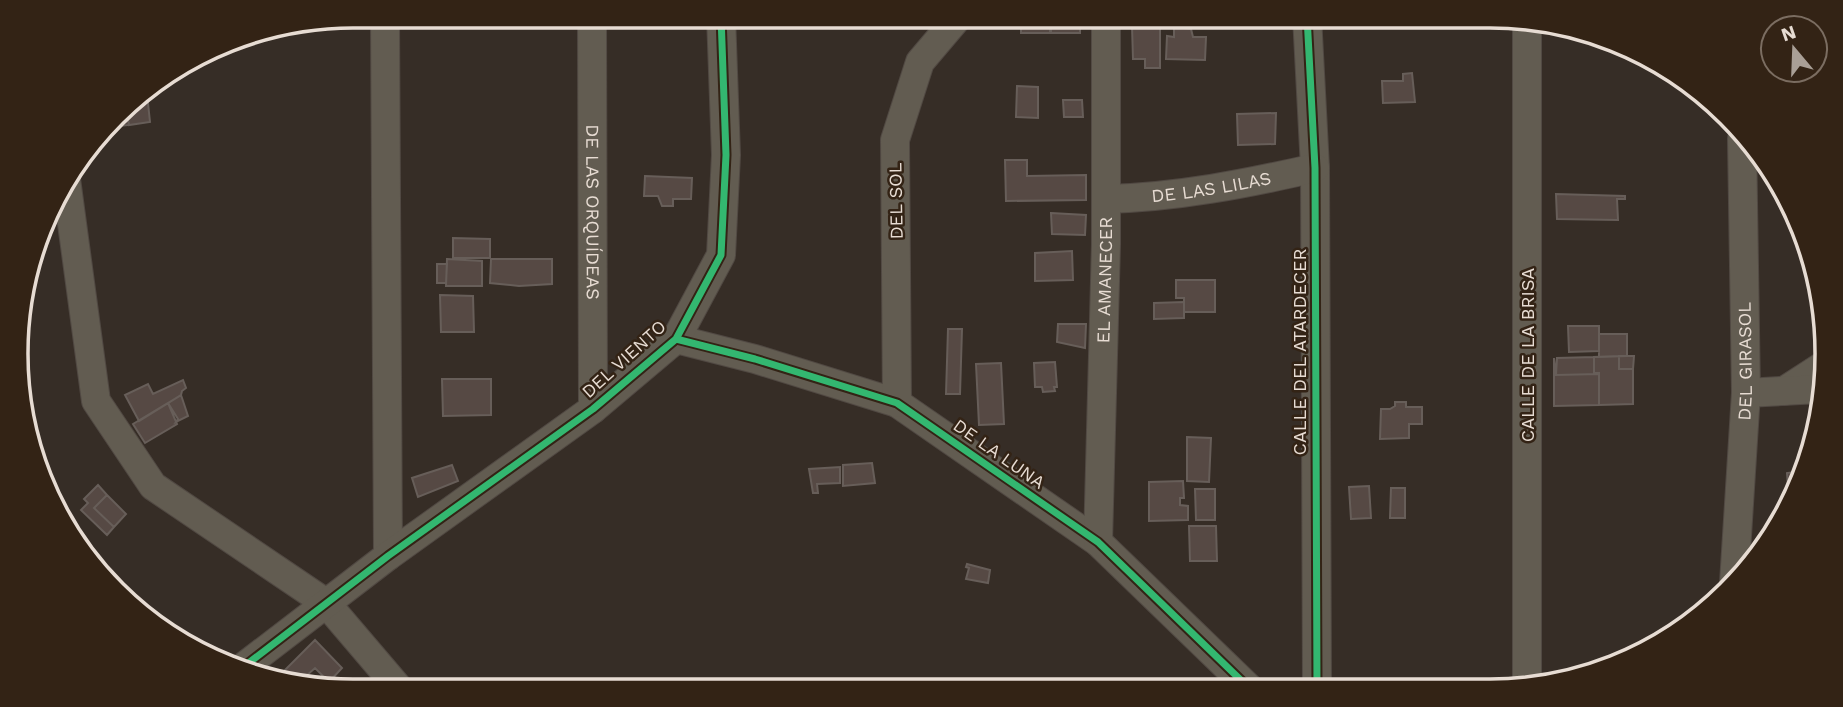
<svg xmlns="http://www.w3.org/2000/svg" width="1843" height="707" font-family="'Work Sans',sans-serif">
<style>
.building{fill:#564944;stroke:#675e59;stroke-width:2}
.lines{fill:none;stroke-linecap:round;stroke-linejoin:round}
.street-casing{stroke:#514943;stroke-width:30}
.street{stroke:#625c51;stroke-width:28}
.cycleway-casing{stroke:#332315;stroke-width:11}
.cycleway{stroke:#33b770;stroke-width:7}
.labels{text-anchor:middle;stroke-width:5;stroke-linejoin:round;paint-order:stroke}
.street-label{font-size:18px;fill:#e7dcd3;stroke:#332315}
.rim{fill:none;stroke:#e7dcd3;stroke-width:3.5}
</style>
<rect width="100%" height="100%" fill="#362d26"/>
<path class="building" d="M800,16H834L829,28Z
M1021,16H1050V33H1021Z
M1051,16H1080V33H1051Z
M1132,26L1160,27V68H1145V59H1133Z
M1174,27L1191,29L1193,37H1206L1205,60L1166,59L1167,36L1174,37Z
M1412,73L1415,102L1383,103L1382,81H1403V74Z
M1017,86L1038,87V118L1016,117Z
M147,94L150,122L129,125L126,107L131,99Z
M1063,100H1082L1083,117H1064Z
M125,106L129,125L111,127L110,125Z
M1276,113L1275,144L1238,145L1237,114Z
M1005,160H1027V176L1086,175V200L1006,201Z
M645,176L692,178L691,199H673V206H662L658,196H644Z
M1556,194L1625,196V199H1617L1618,220L1557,219Z
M1051,213L1086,215L1085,235L1052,234Z
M453,238L490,239V258H453Z
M1072,251L1073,280L1035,281V253Z
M447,259L482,261V286H446Z
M491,259H552V284L519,286L490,283Z
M437,264H447L446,283H437Z
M1176,280H1215V312H1184V298H1176Z
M440,295L473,296L474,332H441Z
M1184,302V318L1154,319V303Z
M1058,324H1086L1085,348L1057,342Z
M1568,326H1599V351L1569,352Z
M948,329H962L960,394H946Z
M1599,334H1627V356L1599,357Z
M1619,356H1634L1633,369H1619Z
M1619,356V369H1633V404L1599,405V373H1594V357Z
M1594,357V373L1599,374L1556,375L1557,358Z
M1554,358L1556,375L1599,374V405L1554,406Z
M1055,362L1057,387H1054L1055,391L1043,392L1042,387H1035L1034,363Z
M1001,363L1004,424L979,425L976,364Z
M442,379H491V415L443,416Z
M183,380L186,388L182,391L181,395L139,421L125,395L148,384L153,394Z
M181,395L188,416L176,422L178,419L168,403Z
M1395,402H1406V407H1422V424H1409V438L1380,439L1381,409H1390L1395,406Z
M168,403L177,424L145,443L133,424Z
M1187,437L1211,438L1209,482L1187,481Z
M872,463L875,483L843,486V465Z
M452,465L458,481L418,497L412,478Z
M840,467V483L817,484L818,493H813L809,469Z
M1802,471L1795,486H1788L1787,473Z
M1183,481L1184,498H1180V505L1188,506V520L1149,521V482Z
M98,485L107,495L94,508L114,527L107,535L81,510L88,503L84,499Z
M1369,486L1371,518L1351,519L1349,487Z
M1391,488H1405V518H1390Z
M1195,489H1215V520H1196Z
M107,495L126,514L114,527L94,508Z
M1189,526H1216L1217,561H1190Z
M967,564L990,570L988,583L966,579L969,568L966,567Z
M315,640L342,668L329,682L315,668L297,684L290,683L281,674Z"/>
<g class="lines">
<defs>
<g id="street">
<path d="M385,16L388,556"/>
<path id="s1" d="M592,16L593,409"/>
<path d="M1307,16L1315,168L1317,689"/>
<path d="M1527,21V688"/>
<path d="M66,179L96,401L153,486L326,603L401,691"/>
<path id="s2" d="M1107,199C1178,197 1245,184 1315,168"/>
<path d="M676,339L755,359L897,403L1098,542L1250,689"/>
<path d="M1784,391L1821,367"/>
<path d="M1746,393L1819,389"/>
<path d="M897,403L895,140L920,62L959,16"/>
<path id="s3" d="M1098,542L1106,244V16"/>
<path id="s4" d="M1734,583L1746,393L1742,139"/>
<path d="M242,668L388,556L593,409L676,339L721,255L726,155L721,16"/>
</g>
</defs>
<use href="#street" class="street-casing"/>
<use href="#street" class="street"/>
<defs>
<path id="cycleway" d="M1307,16L1315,168L1317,689
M676,339L755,359L897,403L1098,542L1250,689
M242,668L388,556L593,409L676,339L721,255L726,155L721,16"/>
</defs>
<use href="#cycleway" class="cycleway-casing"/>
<use href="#cycleway" class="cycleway"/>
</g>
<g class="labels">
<g class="street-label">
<text dy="6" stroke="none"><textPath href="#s2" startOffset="105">DE LAS LILAS</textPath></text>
<text transform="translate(896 201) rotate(-91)" y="6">DEL SOL</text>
<text dy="6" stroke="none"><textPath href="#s1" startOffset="196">DE LAS ORQUÍDEAS</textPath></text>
<text dy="6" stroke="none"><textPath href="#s3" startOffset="262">EL AMANECER</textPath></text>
<text transform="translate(1300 352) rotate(-90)" y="6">CALLE DEL ATARDECER</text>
<text transform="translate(1528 355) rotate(-90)" y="6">CALLE DE LA BRISA</text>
<text transform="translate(624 359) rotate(-42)" y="6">DEL VIENTO</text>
<text dy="6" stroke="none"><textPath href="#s4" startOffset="222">DEL GIRASOL</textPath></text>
<text transform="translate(999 454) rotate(35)" y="6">DE LA LUNA</text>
</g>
</g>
<path d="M0 0H1843V707H0ZM353 28H1490A325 325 0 0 1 1815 353V354A325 325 0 0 1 1490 679H353A325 325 0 0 1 28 354V353A325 325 0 0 1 353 28Z" fill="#332315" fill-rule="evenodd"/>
<path class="rim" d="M353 28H1490A325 325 0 0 1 1815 353V354A325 325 0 0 1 1490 679H353A325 325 0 0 1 28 354V353A325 325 0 0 1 353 28Z"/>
<g transform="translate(1794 49) rotate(341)"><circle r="33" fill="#332315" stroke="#7b6d61" stroke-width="2"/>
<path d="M0-5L12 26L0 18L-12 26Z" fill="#a99f96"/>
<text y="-10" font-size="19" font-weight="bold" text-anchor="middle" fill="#e7dcd3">N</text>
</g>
</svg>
